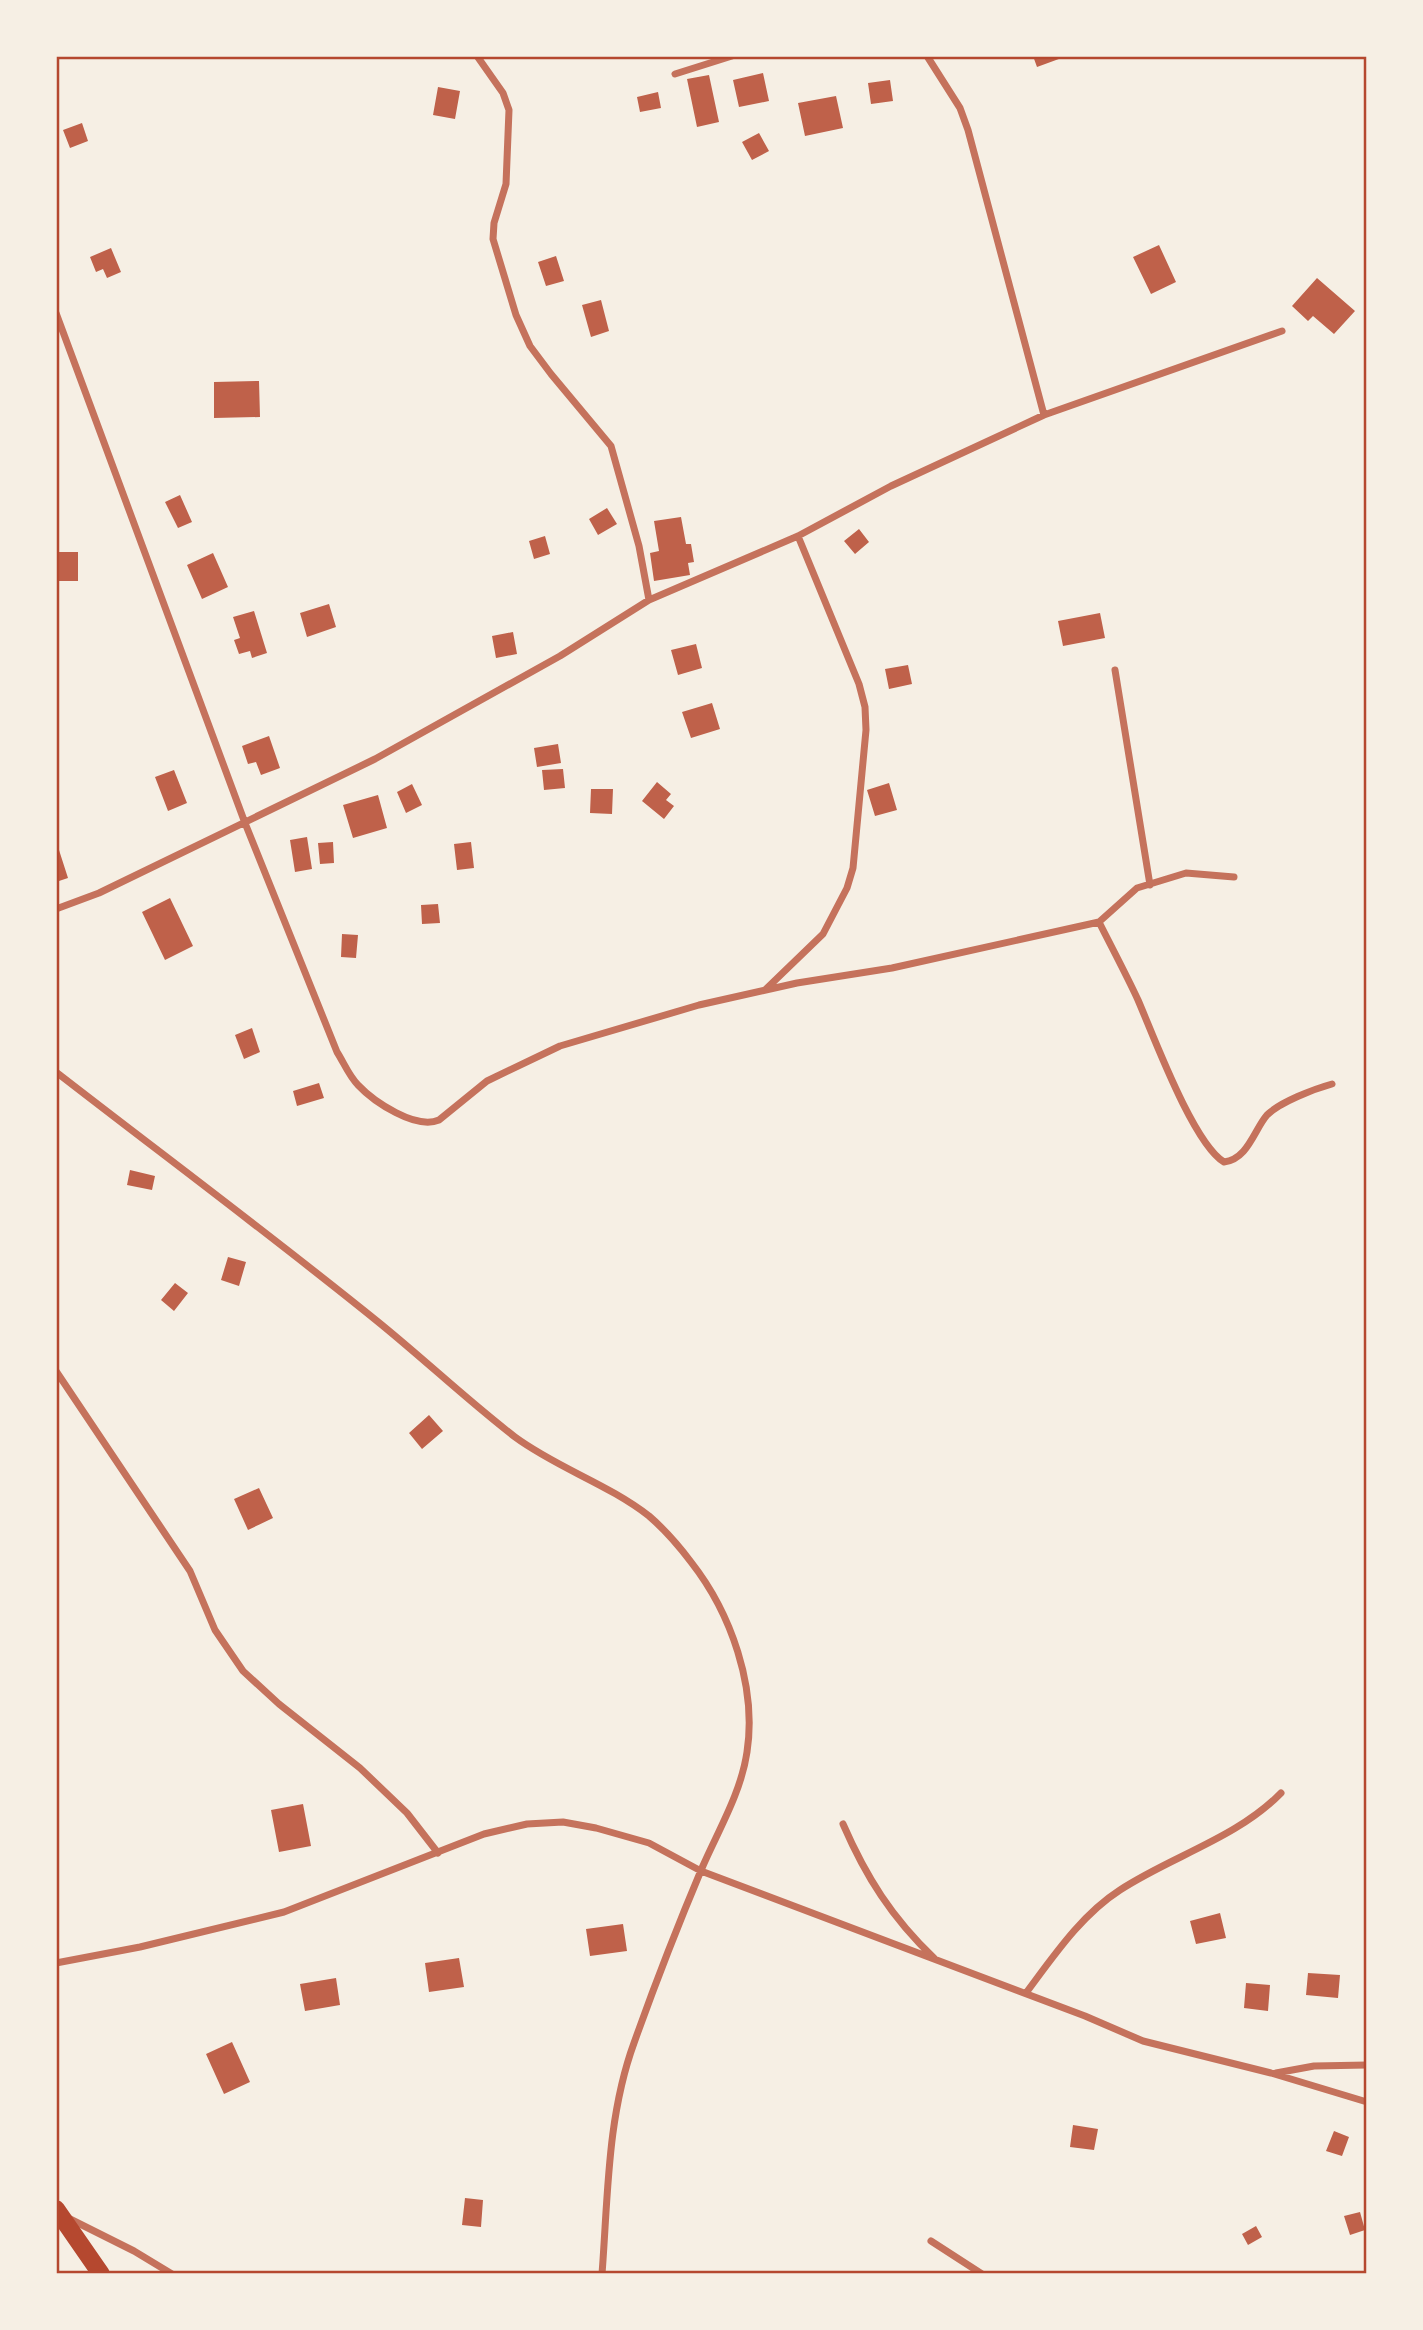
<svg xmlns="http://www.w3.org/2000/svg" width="1423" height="2330" font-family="'DejaVu Sans',sans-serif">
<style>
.building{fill:#bf614a}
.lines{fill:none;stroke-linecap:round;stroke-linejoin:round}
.minor{stroke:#c5725c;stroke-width:7}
.primary{stroke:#b5482f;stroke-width:18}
.neatline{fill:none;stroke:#b5482f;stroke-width:2.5}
</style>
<rect width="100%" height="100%" fill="#f6efe4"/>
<path class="building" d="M1033,56H1067L1037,67Z
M763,73L769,101L739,107L733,80Z
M709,75L719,122L697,127L687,79Z
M890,80L893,101L871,104L868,83Z
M438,87L460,91L455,119L433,115Z
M658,92L661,108L640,112L637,97Z
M836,96L843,128L805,136L798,103Z
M82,123L88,141L70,148L63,130Z
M759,133L769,151L752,160L742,142Z
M1159,245L1176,282L1151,294L1133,257Z
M111,248L121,272L107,278L103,269L96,272L90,257Z
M556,256L564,281L546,286L538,262Z
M1317,278L1355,311L1334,334L1313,316L1308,321L1292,306Z
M601,300L609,331L591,337L582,305Z
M259,381L260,417L214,418V382Z
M180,495L192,522L178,528L165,502Z
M607,508L617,524L598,535L589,519Z
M681,517L686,544H691L694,562L688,563L690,575L654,581L650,553L659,551L654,521Z
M859,529L869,542L855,554L844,541Z
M545,536L550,554L534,559L529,541Z
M56,552H78V581H56Z
M213,553L228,587L202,599L187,565Z
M329,604L336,627L307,637L300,613Z
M254,611L267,653L252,658L250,651L239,654L234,640L240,638L233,617Z
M1100,613L1105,638L1063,646L1058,621Z
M513,632L517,654L496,658L492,636Z
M696,644L702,668L678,675L671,650Z
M908,665L912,684L889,689L885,669Z
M712,703L720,729L691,738L682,712Z
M269,736L280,768L261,775L256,762L248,764L242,746Z
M558,744L561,763L537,767L534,748Z
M563,769L565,788L544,790L542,770Z
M174,770L187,803L168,811L155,777Z
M657,782L671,794L666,800L674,806L664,819L642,801Z
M889,783L897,810L875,816L867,790Z
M412,784L422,805L406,813L397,792Z
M591,789H613L612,814L590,813Z
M378,795L387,828L353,838L343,805Z
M307,837L312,869L295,872L290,840Z
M333,842L334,863L320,864L318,843Z
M471,842L474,868L457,870L454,844Z
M59,850L68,878L56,882V851Z
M170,898L193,946L165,960L142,912Z
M438,904L440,923L422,924L421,905Z
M342,934L358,935L356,958L341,957Z
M252,1028L260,1052L244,1059L235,1035Z
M319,1083L324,1098L297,1106L293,1091Z
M130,1170L155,1176L152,1190L127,1185Z
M228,1257L246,1262L239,1286L221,1280Z
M175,1283L188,1293L174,1311L161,1300Z
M429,1415L443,1431L422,1449L409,1433Z
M259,1488L273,1518L248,1530L234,1499Z
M303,1804L311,1846L279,1852L271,1810Z
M1220,1913L1226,1938L1196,1944L1190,1921Z
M623,1924L627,1951L590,1956L586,1929Z
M459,1958L464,1987L429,1992L425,1963Z
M1308,1973L1340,1975L1338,1998L1306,1995Z
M336,1978L340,2005L305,2011L300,1984Z
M1246,1983L1270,1985L1268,2011L1244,2008Z
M232,2042L250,2082L224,2094L206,2054Z
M1073,2125L1098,2129L1094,2150L1070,2147Z
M1334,2131L1349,2137L1342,2156L1326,2151Z
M465,2198L483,2200L481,2227L462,2225Z
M1360,2212L1365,2230L1350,2235L1344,2216Z
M1256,2226L1262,2237L1248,2245L1242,2234Z"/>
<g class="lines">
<path class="minor" d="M477,56L503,93L509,110L506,184L494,223L493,239L516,315L530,346L551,374L611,446L639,546L649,600
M927,56L960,108L968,130L1044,415
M675,74L732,56
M56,313L245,823L337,1052C344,1063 349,1076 358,1085C374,1102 416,1130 439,1120L487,1081L560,1046L699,1005L797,983L892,968L1099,922L1137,888L1186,873L1234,877
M1115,670L1150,885
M56,909L99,893L375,759L560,656L649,600L798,536L891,486L1044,415L1282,331
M1099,922C1112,948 1126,974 1138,1000C1154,1037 1193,1143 1224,1162C1248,1159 1254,1130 1267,1115C1280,1102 1314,1089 1332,1084
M765,990L823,934L847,888L853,868L866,730L865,707L859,684L798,536
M56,1072C163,1155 272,1236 377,1321C424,1359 467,1400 515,1437C557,1468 608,1484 649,1516C664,1529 679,1546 691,1562C731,1613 757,1687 747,1752C741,1793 718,1831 702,1868C678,1925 655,1984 634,2043C607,2117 608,2197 602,2274
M56,1371L190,1571L215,1630L243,1671L279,1704L360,1768L407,1813L438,1853
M843,1824C866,1877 892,1918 934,1958
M56,1963L140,1947L284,1912L484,1834L527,1824L563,1822L596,1828L649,1843L701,1871L1085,2016L1143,2041L1271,2073L1367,2102
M1026,1993C1053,1957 1081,1915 1120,1890C1172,1856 1237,1838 1281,1793
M1276,2073L1314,2066L1367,2065
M68,2218L134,2251L172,2274
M931,2241L982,2274"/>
<path class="primary" d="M56,2209L101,2274"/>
</g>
<rect width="1423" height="2330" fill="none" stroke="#f6efe4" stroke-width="116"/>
<rect x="58" y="58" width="1307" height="2214" class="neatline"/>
</svg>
